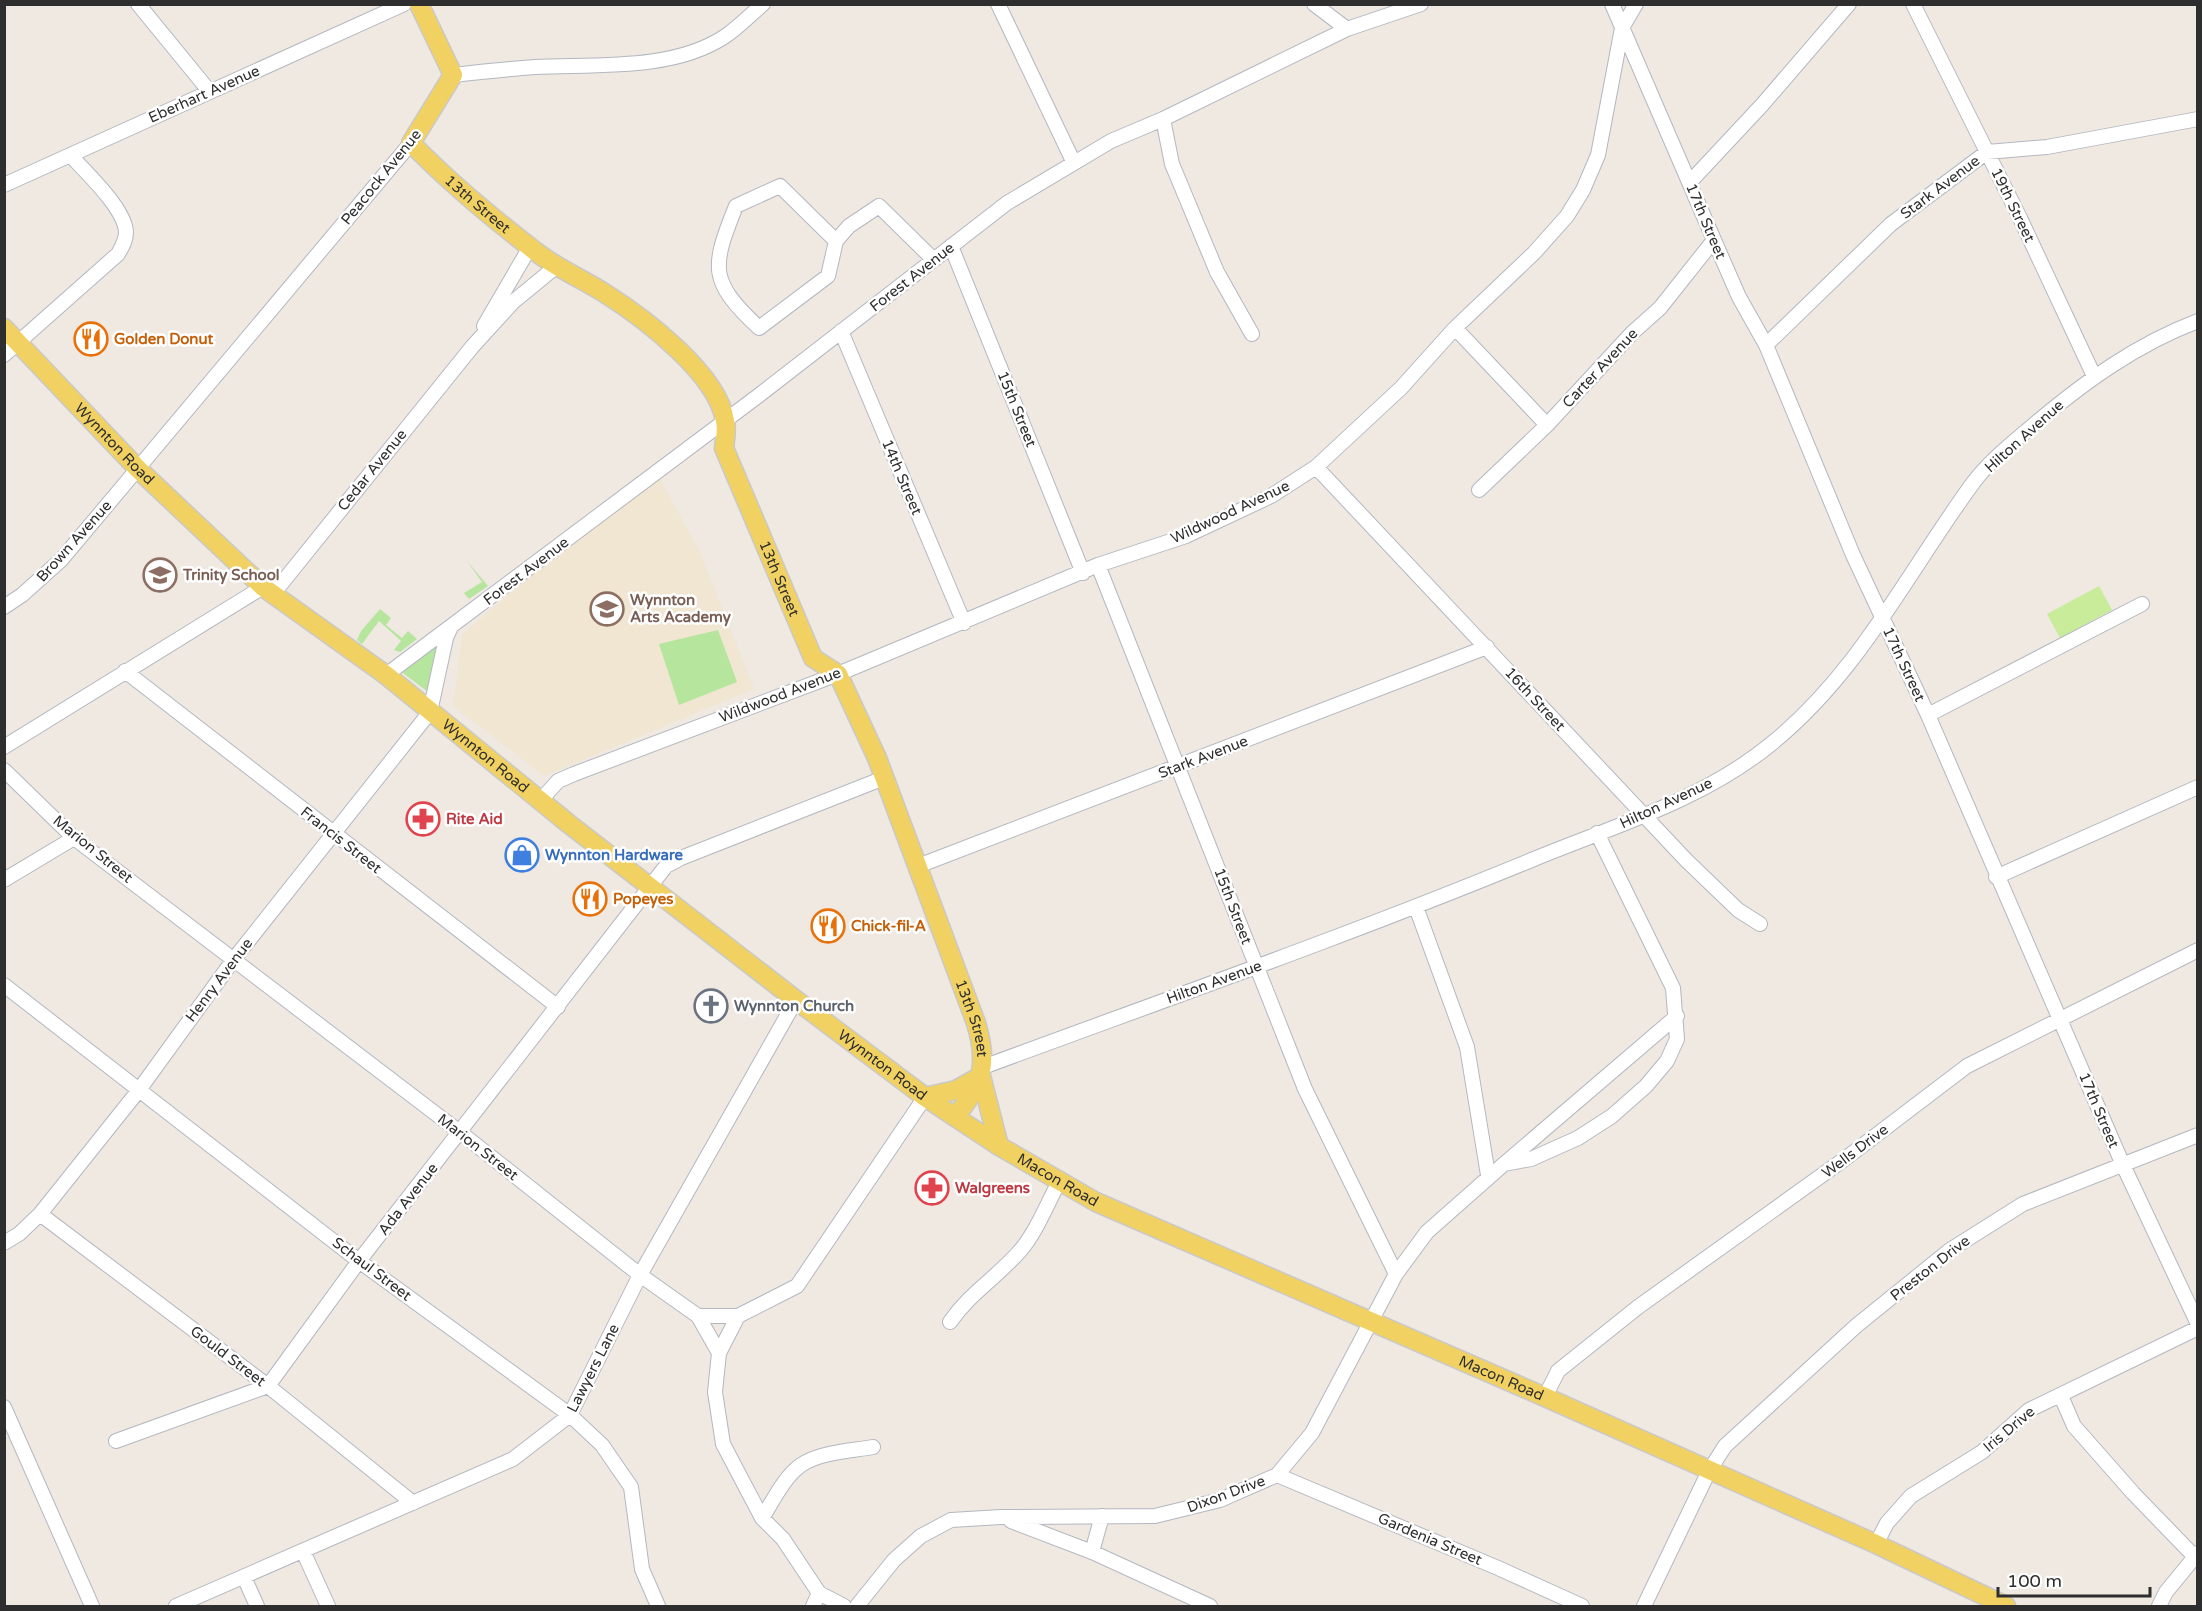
<svg xmlns="http://www.w3.org/2000/svg" width="2202" height="1611" font-family="'Varela Round',sans-serif">
<style>
.education{fill:#f0e6d1}
.green{fill:#b6e59e}
.pitch{fill:#c9ec9a}
.lines{fill:none;stroke-linecap:round;stroke-linejoin:round}
.minor-casing{stroke:#b4b7c1;stroke-width:16}
.major-casing{stroke:#c9c9c9;stroke-width:21}
.minor{stroke:#fff;stroke-width:14}
.major{stroke:#f2d163;stroke-width:18}
.labels{text-anchor:middle;stroke-width:5;stroke-linejoin:round;paint-order:stroke}
.street-label{font-size:15px;fill:#2e2e2e;stroke:#fff}
.food-label{font-size:15px;font-weight:bold;fill:#c56008;stroke:#fff;text-anchor:start}
.education-label{font-size:15px;font-weight:bold;fill:#785e54;stroke:#fff;text-anchor:start}
.health-label{font-size:15px;font-weight:bold;fill:#be3a42;stroke:#fff;text-anchor:start}
.shop-label{font-size:15px;font-weight:bold;fill:#366cbe;stroke:#fff;text-anchor:start}
.worship-label{font-size:15px;font-weight:bold;fill:#5b616d;stroke:#fff;text-anchor:start}
</style>
<rect width="100%" height="100%" fill="#efe9e1"/>
<path class="education" d="M660,479L700,552L754,689L544,776L453,706L462,635L521,583Z"/>
<path class="green" d="M467,561L488,586L469,599L464,593L482,582Z
M380,609L391,618L386,625L402,638L408,631L417,639L400,652L394,650L401,641L379,621L362,644L357,640L361,631Z
M718,630L737,682L679,705L659,644Z
M437,645L428,692L399,670Z"/>
<path class="pitch" d="M2099,586L2112,610L2060,638L2047,614Z"/>
<g class="lines">
<defs>
<path id="minor" d="M138,4L210,92
M998,4L1073,161
M1314,4L1347,29
M1612,4L1714,240L1739,297L1766,345L1853,555L1928,715L2123,1165L2198,1324
M1913,4L2020,218L2094,376
M453,75C480,72 508,69 535,67C594,64 672,71 724,37C738,28 750,15 763,4
M1163,119L1172,164L1217,272L1252,334
M1690,182L1762,105L1849,4
M4,185L404,4
M780,186L836,241L828,276L759,328C709,281 711,268 736,206Z
M836,241L849,226L879,206L934,260
M951,246L1083,573
M484,326L530,247
M1455,328L1547,425
M841,331L964,623
M1766,345L1891,224L1987,152L2047,147L2198,119
M4,355L118,254C122,247 126,241 126,232C125,209 86,172 70,155
M1316,467L1686,860L1738,910L1760,924
M1479,490L1547,425L1632,333L1660,308L1714,240
M1098,565L1305,1089L1396,1274
M273,594L472,347L513,302L558,265
M4,607L22,595L61,560L411,143
M125,671L558,1007
M386,675L758,396L1007,203L1111,141L1163,119L1347,29L1421,4
M1928,715L2142,604
M4,747L263,587
M4,770L74,838L461,1133L640,1275L698,1316L719,1353L715,1392L723,1444L762,1518L783,1539L819,1593L813,1606
M540,801L558,781L574,774L838,674L1098,565L1186,536L1271,496L1316,467L1401,388L1455,328L1534,253L1567,216L1583,190L1598,155L1622,28L1636,4
M918,866L1487,647
M1996,877L2198,787
M4,880L74,838
M1416,907L1467,1047L1488,1175
M4,985L359,1261L570,1415L602,1445L631,1487L642,1569L658,1606
M983,1067C1167,999 1352,934 1534,859C1614,826 1703,800 1771,744C1860,672 1907,573 1973,483C1990,460 2015,441 2037,422C2086,381 2137,344 2198,321
M1504,1164L1677,1016
M40,1214L268,1386L413,1503
M4,1243L19,1234L40,1214L139,1090L234,959L430,712L446,638L450,629
M698,1316H738L797,1286L925,1097
M950,1322C970,1293 996,1278 1019,1252C1036,1233 1047,1204 1059,1182
M719,1353L738,1316
M2061,1396L2074,1426L2133,1493L2194,1556
M1545,1397L1558,1371L1638,1307L1846,1158L1967,1066L2198,950
M4,1407L92,1606
M116,1441L268,1386L359,1261L666,866L681,858L884,778
M1277,1475L1498,1568L1582,1606
M762,1518C773,1501 784,1477 801,1465C820,1452 851,1451 873,1447
M1011,1521L1092,1552L1210,1606
M1876,1544L1887,1523L1911,1496L1982,1452L2029,1410L2198,1328
M303,1551L328,1606
M1092,1552L1102,1516
M244,1577L257,1606
M819,1593L844,1606
M176,1606L513,1459L570,1415L640,1275L796,1000
M857,1606L894,1560L921,1536L951,1520L1001,1517L1155,1516L1220,1500L1277,1475L1312,1433L1396,1274L1427,1232L1504,1164L1531,1159L1578,1138L1612,1116L1646,1086L1667,1061L1677,1039L1673,988L1597,833
M1644,1606L1709,1471L1725,1446L1856,1326L1950,1250L2023,1204L2198,1135
M2159,1606L2166,1592L2198,1553"/>
<g id="major">
<path id="s1" d="M419,4L453,75L411,143C449,182 492,218 535,251C556,268 583,279 606,294C644,318 718,374 725,421C727,429 725,440 724,448L813,658L838,674L877,758L976,1023C989,1066 982,1083 955,1117"/>
<path id="s2" d="M4,328L138,469L263,587L386,675L569,824L796,1000L925,1097L999,1146L1096,1202L1545,1397L1876,1544L2006,1606"/>
<path d="M925,1097L956,1090L981,1076L999,1146"/>
</g>
</defs>
<use href="#minor" class="minor-casing"/>
<use href="#major" class="major-casing"/>
<use href="#minor" class="minor"/>
<use href="#major" class="major"/>
</g>
<defs>
<symbol id="restaurant-ring" viewBox="-11 -11 22 22"><circle r="9.5" fill="#fff" stroke="#e8710a" stroke-width="1.5"/><path d="M-5-6h1v4h1v-4h1v4h1v-4h1v5L-1.5 .5V6h-2V.5L-5-1ZM5-6V6H3V1.5H1.5Q1.5-4 5-6Z" fill="#e8710a"/></symbol>
<symbol id="school-ring" viewBox="-11 -11 22 22"><circle r="9.5" fill="#fff" stroke="#8d6e63" stroke-width="1.5"/><path d="M0-5L7-2L0 1L-7-2ZM-4 1L0 2.5L4 1V4Q0 6-4 4Z" fill="#8d6e63"/></symbol>
<symbol id="pharmacy-ring" viewBox="-11 -11 22 22"><circle r="9.5" fill="#fff" stroke="#e0444e" stroke-width="1.5"/><path d="M-2-6h4v4h4v4h-4v4h-4v-4h-4v-4h4Z" fill="#e0444e"/></symbol>
<symbol id="shop-ring" viewBox="-11 -11 22 22"><circle r="9.5" fill="#fff" stroke="#3f7fe0" stroke-width="1.5"/><path d="M-5-2.5h2.3a2.7 3.5 0 0 1 5.4 0H5L5.5 6h-11ZM-1.5-2.5h3a1.5 2.3 0 0 0-3 0Z" fill="#3f7fe0"/></symbol>
<symbol id="church-ring" viewBox="-11 -11 22 22"><circle r="9.5" fill="#fff" stroke="#6b7280" stroke-width="1.5"/><path d="M-1.2-6h2.4v3.5h3.3v2.4h-3.3V6h-2.4V-.1h-3.3v-2.4h3.3Z" fill="#6b7280"/></symbol>
</defs>
<g fill-rule="evenodd">
<use href="#restaurant-ring" x="72" y="320" width="38" height="38"/>
<use href="#school-ring" x="141" y="556" width="38" height="38"/>
<use href="#school-ring" x="588" y="590" width="38" height="38"/>
<use href="#pharmacy-ring" x="404" y="800" width="38" height="38"/>
<use href="#shop-ring" x="503" y="836" width="38" height="38"/>
<use href="#restaurant-ring" x="571" y="880" width="38" height="38"/>
<use href="#restaurant-ring" x="809" y="907" width="38" height="38"/>
<use href="#church-ring" x="692" y="987" width="38" height="38"/>
<use href="#pharmacy-ring" x="913" y="1169" width="38" height="38"/>
</g>
<g class="labels">
<g class="street-label">
<text transform="translate(204 94) rotate(-24)" y="5">Eberhart Avenue</text>
<text transform="translate(381 177) rotate(-51)" y="5">Peacock Avenue</text>
<text transform="translate(1940 187) rotate(-37)" y="5">Stark Avenue</text>
<text dy="5" stroke="none"><textPath href="#s1" startOffset="249">13th Street</textPath></text>
<text transform="translate(2013 205) rotate(64)" y="5">19th Street</text>
<text transform="translate(1706 221) rotate(67)" y="5">17th Street</text>
<text transform="translate(912 277) rotate(-38)" y="5">Forest Avenue</text>
<text transform="translate(1600 368) rotate(-47)" y="5">Carter Avenue</text>
<text transform="translate(1017 409) rotate(68)" y="5">15th Street</text>
<text transform="translate(2024 436) rotate(-42)" y="5">Hilton Avenue</text>
<text dy="5" stroke="none"><textPath href="#s2" startOffset="160">Wynnton Road</textPath></text>
<text transform="translate(372 470) rotate(-51)" y="5">Cedar Avenue</text>
<text transform="translate(902 477) rotate(67)" y="5">14th Street</text>
<text transform="translate(1230 512) rotate(-25)" y="5">Wildwood Avenue</text>
<text transform="translate(74 541) rotate(-48)" y="5">Brown Avenue</text>
<text transform="translate(526 571) rotate(-37)" y="5">Forest Avenue</text>
<text dy="5" stroke="none"><textPath href="#s1" startOffset="753">13th Street</textPath></text>
<text transform="translate(1904 664) rotate(65)" y="5">17th Street</text>
<text transform="translate(780 695) rotate(-21)" y="5">Wildwood Avenue</text>
<text transform="translate(1535 699) rotate(47)" y="5">16th Street</text>
<text dy="5" stroke="none"><textPath href="#s2" startOffset="646">Wynnton Road</textPath></text>
<text transform="translate(1203 757) rotate(-21)" y="5">Stark Avenue</text>
<text transform="translate(1666 803) rotate(-25)" y="5">Hilton Avenue</text>
<text transform="translate(341 840) rotate(38)" y="5">Francis Street</text>
<text transform="translate(93 849) rotate(39)" y="5">Marion Street</text>
<text transform="translate(1233 906) rotate(69)" y="5">15th Street</text>
<text transform="translate(219 980) rotate(-53)" y="5">Henry Avenue</text>
<text transform="translate(1214 982) rotate(-20)" y="5">Hilton Avenue</text>
<text dy="5" stroke="none"><textPath href="#s1" startOffset="1239">13th Street</textPath></text>
<text dy="5" stroke="none"><textPath href="#s2" startOffset="1149">Wynnton Road</textPath></text>
<text transform="translate(2099 1110) rotate(67)" y="5">17th Street</text>
<text transform="translate(478 1147) rotate(38)" y="5">Marion Street</text>
<text transform="translate(1855 1151) rotate(-37)" y="5">Wells Drive</text>
<text dy="5" stroke="none"><textPath href="#s2" startOffset="1359">Macon Road</textPath></text>
<text transform="translate(408 1199) rotate(-52)" y="5">Ada Avenue</text>
<text transform="translate(1930 1268) rotate(-38)" y="5">Preston Drive</text>
<text transform="translate(372 1269) rotate(37)" y="5">Schaul Street</text>
<text transform="translate(228 1356) rotate(37)" y="5">Gould Street</text>
<text transform="translate(593 1368) rotate(-63)" y="5">Lawyers Lane</text>
<text dy="5" stroke="none"><textPath href="#s2" startOffset="1845">Macon Road</textPath></text>
<text transform="translate(2009 1429) rotate(-40)" y="5">Iris Drive</text>
<text transform="translate(1226 1494) rotate(-20)" y="5">Dixon Drive</text>
<text transform="translate(1430 1539) rotate(23)" y="5">Gardenia Street</text>
</g>
<g class="food-label">
<text x="114" y="344">Golden Donut</text>
<text x="613" y="904">Popeyes</text>
<text x="851" y="931">Chick-fil-A</text>
</g>
<g class="education-label">
<text x="183" y="580">Trinity School</text>
<text x="630" y="605">Wynnton<tspan x="630" dy="17">Arts Academy</tspan></text>
</g>
<g class="health-label">
<text x="446" y="824">Rite Aid</text>
<text x="955" y="1193">Walgreens</text>
</g>
<g class="shop-label">
<text x="545" y="860">Wynnton Hardware</text>
</g>
<g class="worship-label">
<text x="734" y="1011">Wynnton Church</text>
</g>
</g>
<rect width="2202" height="1611" fill="none" stroke="#2e2e2e" stroke-width="12"/>
<path d="M1998 1587v9h152v-9" fill="none" stroke="#2e2e2e" stroke-width="3"/>
<text x="2007" y="1587" font-size="18" fill="#2e2e2e" stroke="#ffffff" stroke-width="4.5" paint-order="stroke">100 m</text>
</svg>
